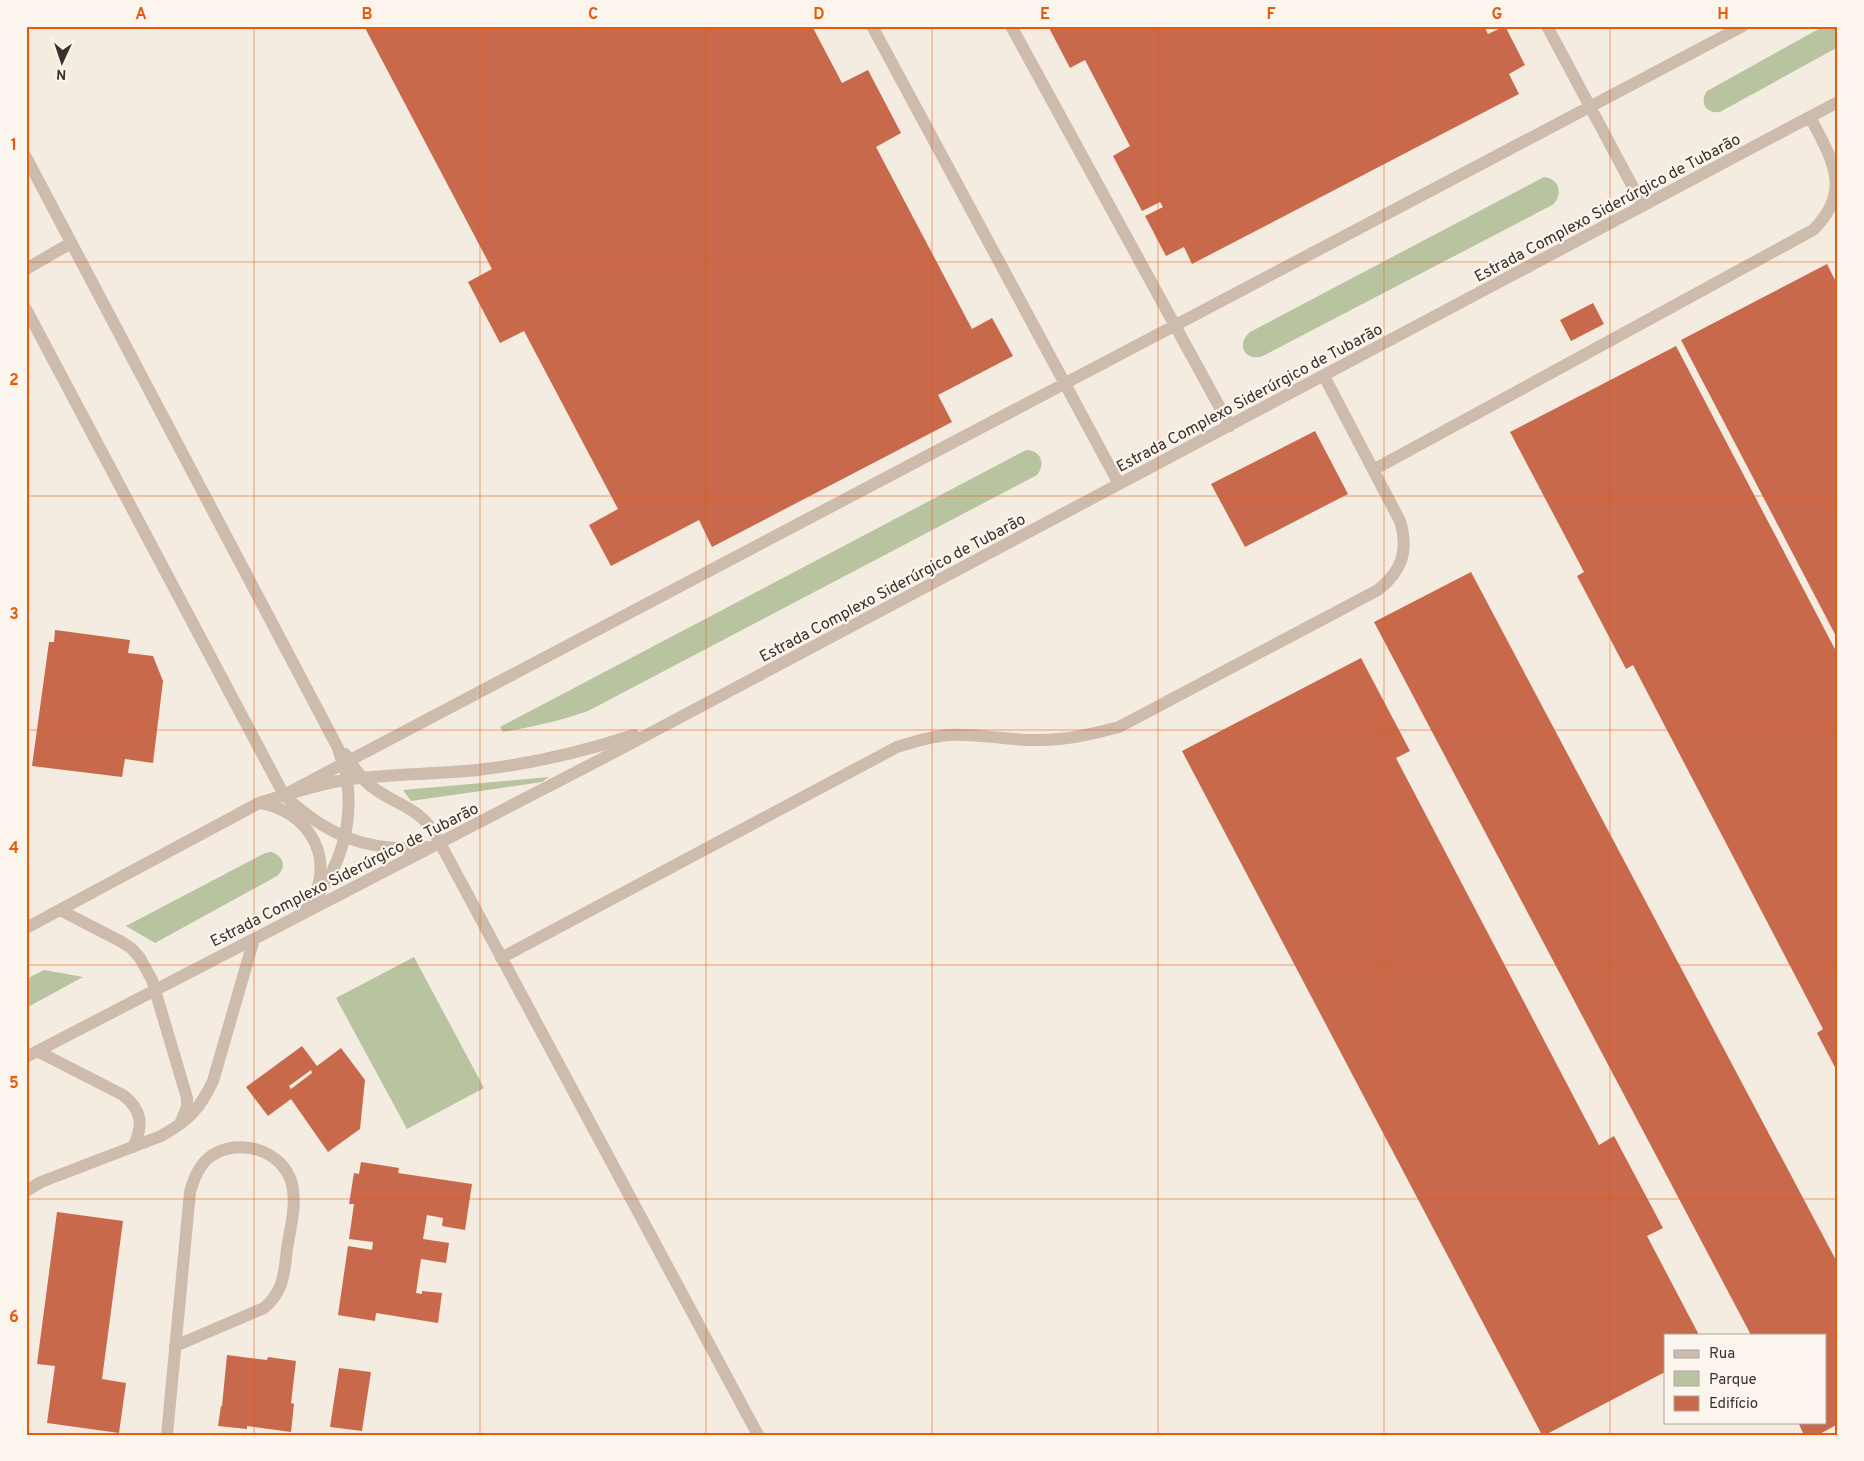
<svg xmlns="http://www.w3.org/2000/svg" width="1864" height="1461" font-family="Overpass,sans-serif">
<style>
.green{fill:#b8c4a0}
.building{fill:#c8694b;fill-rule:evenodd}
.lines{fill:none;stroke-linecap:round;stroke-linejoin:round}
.minor{stroke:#cdbbac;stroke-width:12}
.grid{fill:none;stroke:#e8590c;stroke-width:1;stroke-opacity:0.55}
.labels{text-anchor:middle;stroke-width:4.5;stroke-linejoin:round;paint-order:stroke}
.street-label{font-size:16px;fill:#3b302b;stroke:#fbf5ee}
.neatline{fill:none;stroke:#e8590c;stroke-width:2}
.grid-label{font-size:16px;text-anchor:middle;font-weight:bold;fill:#e8590c}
</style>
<rect width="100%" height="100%" fill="#f4ebe1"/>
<path class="green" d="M1824,26H1838V47L1720,112C1706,114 1699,103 1707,91Z
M1544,177C1559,179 1563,192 1554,204L1263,356C1244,362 1236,344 1250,332Z
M1026,450C1041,450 1046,464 1037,475L588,711C560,721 532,727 503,732L500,727Z
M549,777L542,782L411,801L403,790Z
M271,852C284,856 287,867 277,876L155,943L126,926L265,853Z
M414,957L484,1088L407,1129L336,998Z
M44,970L83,977L26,1008V979Z"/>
<path class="building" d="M364,26H812L842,83L868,70L901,133L876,147L972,329L992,318L1013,356L938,395L952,422L712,547L699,520L611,566L589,525L618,509L524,331L500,343L480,305L468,282L492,269Z
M1048,26H1484L1488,34L1505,26L1525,65L1509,74L1519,94L1192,264L1184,247L1166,256L1145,216L1163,207L1160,202L1142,211L1113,156L1130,146L1085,60L1070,68Z
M1827,264L1838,286V640L1681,340Z
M1593,303L1604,324L1571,341L1560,320Z
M1676,346L1838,655V1073L1817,1033L1823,1029L1633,665L1626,669L1577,576L1584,572L1510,432Z
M1315,431L1348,494L1245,547L1211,484Z
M1471,572L1838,1264V1424L1818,1435H1804L1798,1422H1825V1335H1751L1374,622Z
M55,630L130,640L128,653L153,656L163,681L153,763L125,759L122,777L32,766L49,642H54Z
M1361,658L1410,751L1396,758L1599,1145L1614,1136L1663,1228L1647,1236L1699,1335H1665V1372L1545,1435H1542L1182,751Z
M302,1046L317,1066L341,1048L365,1080L360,1129L328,1152L291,1099L268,1116L246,1087ZM311,1070L312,1073L291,1089L289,1086Z
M361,1162L399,1168L398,1173L472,1184L465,1230L442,1226L443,1218L427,1215L423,1239L449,1243L446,1263L421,1259L416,1293L422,1294V1291L442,1293L438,1323L376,1313L375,1321L338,1315L348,1246L372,1250L373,1242L349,1239L354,1204H349L354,1173L359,1174Z
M57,1212L123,1221L102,1379L126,1383L119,1433L47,1423L55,1366L37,1364Z
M227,1355L267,1360L268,1357L296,1361L291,1403L294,1404L291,1432L247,1426V1429L218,1426L221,1406H222Z
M339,1368L371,1372L362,1431L330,1427Z"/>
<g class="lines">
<path class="minor" d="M872,26L1119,484
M1011,26L1230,426
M1547,26L1643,206
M26,157L338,748C340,756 344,765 346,774C355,823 340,872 306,909
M26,269L71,243
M26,309L284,795C326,835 368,853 426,847
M1373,470L1813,230C1853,191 1832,159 1810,117
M345,754C354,767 362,781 375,789C399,806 417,807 434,832L758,1435
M284,795L1743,26
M261,803C304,811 333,851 315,894
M60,910L120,941L131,948L140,958L152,980L187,1098V1107L180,1124
M26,928L259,803C288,794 315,785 344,780C391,773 438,775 485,769C536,763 585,751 634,735
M501,958L897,747C914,742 931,736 949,735C979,733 1009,741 1040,740C1067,740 1092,734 1119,727L1378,590C1402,571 1409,551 1400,521L1324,376
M37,1051L123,1095C142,1110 144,1125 133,1147
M26,1057L611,754L1838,102
M26,1191L41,1182L161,1136C188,1121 200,1109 213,1081L254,939
M167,1435L190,1192C194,1178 199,1165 211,1156C239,1137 283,1150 292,1184C297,1205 290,1229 287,1249C284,1274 284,1291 264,1308L175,1346"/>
</g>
<path class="grid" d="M254,26V1435M480,26V1435M706,26V1435M932,26V1435M1158,26V1435M1384,26V1435M1610,26V1435M26,262H1838M26,496H1838M26,730H1838M26,965H1838M26,1199H1838"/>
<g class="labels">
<g class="street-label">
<text transform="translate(1607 207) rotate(-28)" y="6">Estrada Complexo Siderúrgico de Tubarão</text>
<text transform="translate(1249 397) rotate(-28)" y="6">Estrada Complexo Siderúrgico de Tubarão</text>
<text transform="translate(892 587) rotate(-28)" y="6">Estrada Complexo Siderúrgico de Tubarão</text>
<text transform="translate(344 874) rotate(-27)" y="6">Estrada Complexo Siderúrgico de Tubarão</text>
</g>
</g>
<rect width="1864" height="1461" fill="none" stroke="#fbf5ee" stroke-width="55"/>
<rect x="1664" y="1334" width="162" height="90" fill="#fbf5ee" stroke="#aea6a0"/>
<rect x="1674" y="1350" width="25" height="8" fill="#cdbbac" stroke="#aea6a0"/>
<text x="1709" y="1358" font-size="15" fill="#3b302b">Rua</text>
<rect x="1674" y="1371" width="25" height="15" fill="#b8c4a0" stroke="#aea6a0"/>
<text x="1709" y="1384" font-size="15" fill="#3b302b">Parque</text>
<rect x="1674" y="1396" width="25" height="15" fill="#c8694b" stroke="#aea6a0"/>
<text x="1709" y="1408" font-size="15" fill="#3b302b">Edifício</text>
<g transform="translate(62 62) rotate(183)" stroke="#fbf5ee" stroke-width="4" paint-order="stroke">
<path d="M0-4L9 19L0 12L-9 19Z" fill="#3b302b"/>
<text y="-8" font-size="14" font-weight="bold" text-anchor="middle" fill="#3b302b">N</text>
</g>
<rect x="28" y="28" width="1808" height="1406" class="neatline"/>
<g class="grid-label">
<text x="141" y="19">A</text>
<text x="367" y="19">B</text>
<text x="593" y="19">C</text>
<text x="819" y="19">D</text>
<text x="1045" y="19">E</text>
<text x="1271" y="19">F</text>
<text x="1497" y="19">G</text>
<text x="1723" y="19">H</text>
<text x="14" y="150">1</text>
<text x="14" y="385">2</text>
<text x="14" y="619">3</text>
<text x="14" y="853">4</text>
<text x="14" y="1088">5</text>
<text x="14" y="1322">6</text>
</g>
</svg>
